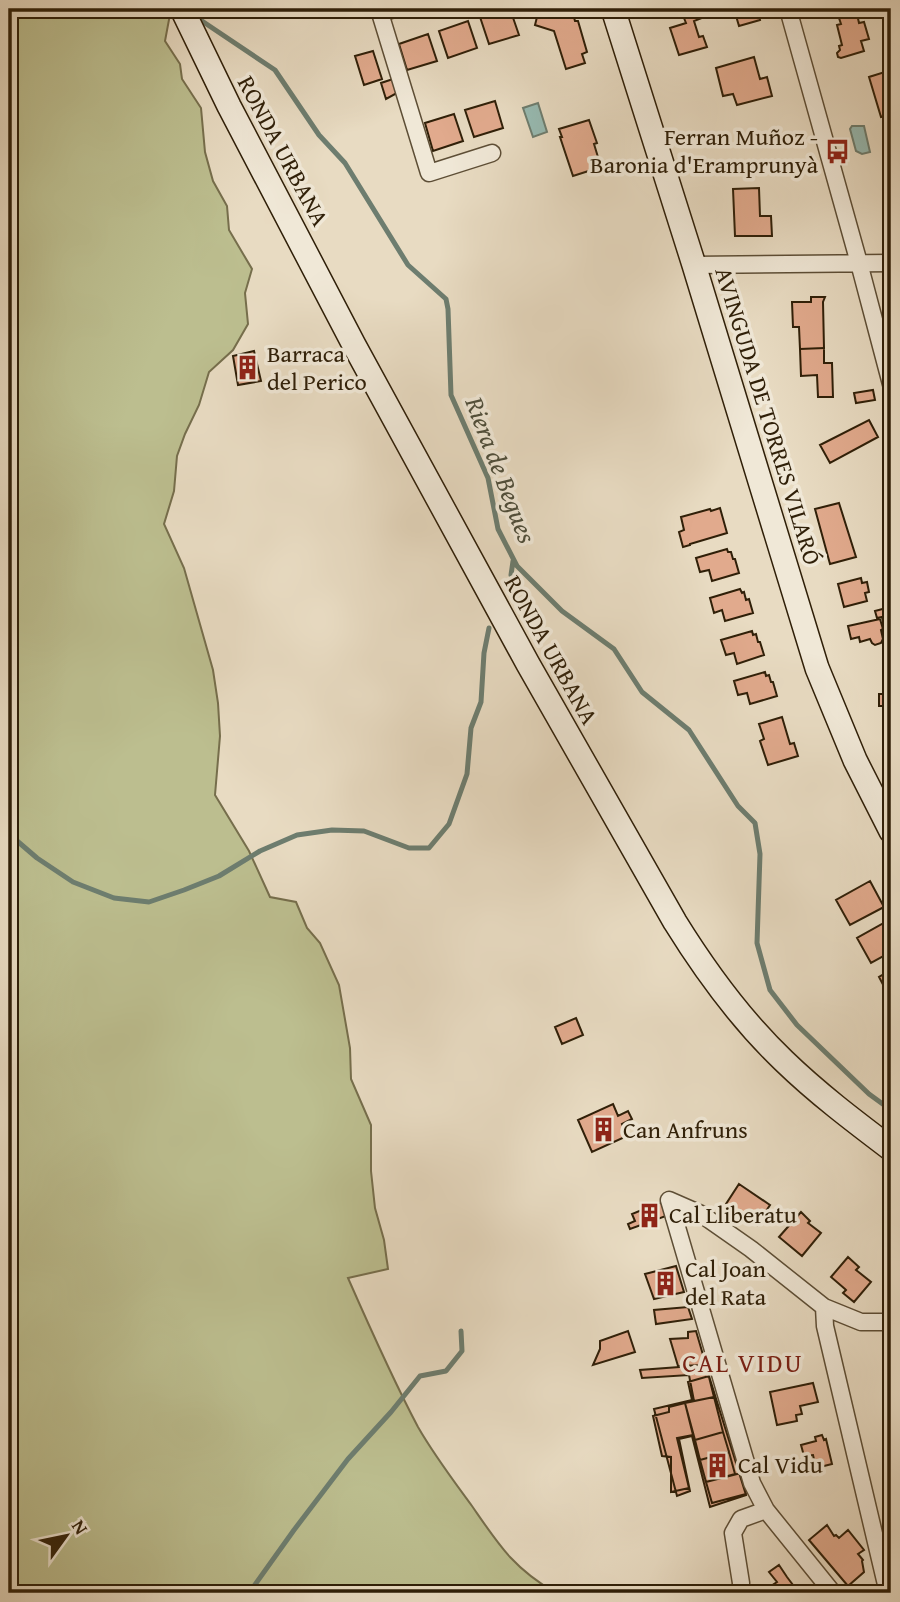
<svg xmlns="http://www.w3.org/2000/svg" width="900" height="1602" font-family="'Gentium Book Plus',serif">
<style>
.green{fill:#bcbe8f;stroke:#766e4c;stroke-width:2}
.water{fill:#97bbb3;stroke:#6d7d6f;stroke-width:2}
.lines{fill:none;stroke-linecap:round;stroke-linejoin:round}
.stream{stroke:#6d7d6f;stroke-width:5}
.building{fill:#e1aa8d;stroke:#2f1f08;stroke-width:2}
.street-casing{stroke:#5d4e36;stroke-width:19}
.secondary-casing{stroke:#2f1f08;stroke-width:26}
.street{stroke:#f0e8d7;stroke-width:16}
.secondary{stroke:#f0e8d7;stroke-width:23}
.labels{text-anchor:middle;stroke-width:7;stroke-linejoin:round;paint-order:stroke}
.poi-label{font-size:24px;fill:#2f1f08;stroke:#f0e8d7;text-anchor:start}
.street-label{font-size:24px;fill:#2f1f08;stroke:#f0e8d7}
.water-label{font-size:26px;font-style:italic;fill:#4e4e3b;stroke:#f0e8d7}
.neighbourhood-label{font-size:26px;letter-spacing:2px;fill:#7a1f14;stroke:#f0e8d7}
</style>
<rect width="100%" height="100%" fill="#e8dbc2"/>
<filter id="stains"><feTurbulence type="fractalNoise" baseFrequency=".00286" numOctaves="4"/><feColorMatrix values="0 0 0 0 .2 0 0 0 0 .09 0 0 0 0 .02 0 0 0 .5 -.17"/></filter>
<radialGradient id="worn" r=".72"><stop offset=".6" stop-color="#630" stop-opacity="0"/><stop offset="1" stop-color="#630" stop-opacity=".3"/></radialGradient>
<path class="green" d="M9,9H171L165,41L180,64L182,79L201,108L205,152L213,181L227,206L229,230L252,269L245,293L248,324L233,350L209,372L199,405L185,434L177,456L174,491L164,524L184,568L213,670L218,703L220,736L215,795L249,851L270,897L296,902L307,928L320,943L339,985L350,1048L351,1079L371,1125V1171L375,1208L384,1240L388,1269L348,1278C370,1328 392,1378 418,1427C434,1455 453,1480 472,1506C499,1545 513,1568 556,1593H9Z"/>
<path class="water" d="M538,103L547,132L533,137L523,108Z
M852,126H864L870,152L862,154L856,151L850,129Z"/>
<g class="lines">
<path class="stream" d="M196,17L275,70L319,135L345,163L408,265L446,299L448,309L451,395L488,478L498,529L517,566L562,611L614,649L642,692L689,730L738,806L755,823L760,854L757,943L770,990L797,1025L869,1094L891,1110
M511,575L513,561
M9,834L37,858L73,882L114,898L149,902L184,890L219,876L260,851L297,835L332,830L364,831L409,848H429L449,824L467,774L471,728L481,702L484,653L489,628
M249,1593L294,1530L348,1459L391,1412L420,1376L446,1371L462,1351L461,1331"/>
</g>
<path class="building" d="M506,9H510L519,35L489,44L480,17Z
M539,9H567L572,10L575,21H578L587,52L582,54L585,63L566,69L554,31L535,25Z
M696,9H699L702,18L694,21L699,37L703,36L707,47L679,55L670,28L686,23L682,13Z
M734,9H757L760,20L739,26Z
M836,9H858L860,14H857L859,23L864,22L869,39L861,41L864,51L841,58L838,57L837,53L840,50L839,46L842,45L837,25L841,24Z
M468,21L477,48L448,58L439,31Z
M428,34L437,61L407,70L399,44Z
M373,51L382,79L364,85L355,56Z
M754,57L760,79L767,77L772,96L737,105L733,94L723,96L716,68Z
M891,70V119L890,115L881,117L869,77Z
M393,79L397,93L386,99L381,83Z
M495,101L503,128L474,137L465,110Z
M454,114L463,141L433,151L425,123Z
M589,120L597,143L594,144L601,167L573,176L560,137H562L559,129Z
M759,188L760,216H771L772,236H735L733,189Z
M811,297H825L823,302L824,348L800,349L799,327H793L792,302H811Z
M824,348V363H832L833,397H818L817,375L801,376L800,349Z
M254,351L261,381L238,385L233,356Z
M873,390L875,400L856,403L854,393Z
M869,420L878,437L830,463L820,445Z
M839,503L856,557L830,564L815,509Z
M720,508L727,533L690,544V545L683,547L679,532L684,530L681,517L710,509L711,511Z
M727,549L728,552H731L733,559H735L739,573L712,581L709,570L700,572L696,558Z
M861,578L862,583L867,582L869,592L865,593L867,601L844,607L838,584Z
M740,589L742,593L744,592L746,600L749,599L753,613L725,621L722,610L714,613L710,598Z
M890,607L891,619L883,621L882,617L877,618L875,611Z
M880,619L883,629L881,630L883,639L881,643L875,645L872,643L870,639L860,642L859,637L851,639L848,626Z
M752,631L753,635L756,634L758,642H760L764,655L737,664L734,653L726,655L721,640Z
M765,672L766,676L769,675L771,682H773L777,696L750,704L747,693L738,695L734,681Z
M887,692L891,693V717H883V706H879V694H887Z
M782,717L790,744L794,743L798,756L768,765L760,741L764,739L759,724Z
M870,881L884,907L850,925L836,900Z
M891,919V952L871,963L857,938Z
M891,970V1000L879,977Z
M576,1018L583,1035L562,1044L555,1027Z
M613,1104L618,1116L628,1111L632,1119L622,1124L627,1136L592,1152L578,1120Z
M739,1184L770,1205L757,1225L726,1204Z
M661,1202L666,1216L630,1229L628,1224L635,1221L632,1214Z
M801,1212L810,1221L808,1223L821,1233L802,1256L779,1237Z
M848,1257L859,1267L856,1270L871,1282L854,1302L843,1293L846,1290L845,1289L831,1277Z
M676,1266L684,1292L654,1299L645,1274Z
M688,1307L692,1319L656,1324L654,1310Z
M628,1331L635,1352L593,1365L600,1349V1341Z
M696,1331L706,1365L678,1366L670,1339L688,1338V1332Z
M706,1365L714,1397L694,1401L689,1375L642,1378L640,1370Z
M709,1376L746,1495L710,1507L692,1436L679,1439L690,1491L677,1496L654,1409L692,1400L688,1382Z
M813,1383L818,1402L800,1406L802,1414L796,1415L797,1421L777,1425L770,1392Z
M714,1397L723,1432L695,1440L685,1403Z
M685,1403L693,1435L677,1438L689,1488L671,1492V1457L662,1456L653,1416L669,1412V1407Z
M723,1432L729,1452L700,1460L695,1440Z
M822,1435L824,1440L826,1439L832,1464L816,1468L813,1455L804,1456L801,1445L816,1441L815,1437Z
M729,1452L735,1474L706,1482L700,1460Z
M741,1473L746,1494L712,1503L706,1482Z
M827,1525L834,1536L836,1535L839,1538L848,1530L864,1550L858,1554L863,1560L862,1561L864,1572L848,1586L809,1540Z
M779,1565L787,1577L799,1593H772L768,1588L777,1582L769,1572Z"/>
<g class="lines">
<defs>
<path id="street" d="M394,9L380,13L429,173L492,153
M788,9L859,263L891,384
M694,265L891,263
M824,1307L825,1326L888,1593
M740,1593L741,1583L733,1533L741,1519L766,1510
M833,1593L766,1510L752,1483L669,1200L701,1214L751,1249L824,1307L861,1322H891"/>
<path id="secondary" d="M182,9L229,106L354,345L528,664L675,922C706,972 741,1020 784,1061C817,1093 854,1121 891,1149
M613,9L694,265L817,668L855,760L891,831"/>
</defs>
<use href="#street" class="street-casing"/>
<use href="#secondary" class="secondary-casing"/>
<use href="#street" class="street"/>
<use href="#secondary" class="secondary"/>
</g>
<defs>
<symbol id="bus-bare" viewBox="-9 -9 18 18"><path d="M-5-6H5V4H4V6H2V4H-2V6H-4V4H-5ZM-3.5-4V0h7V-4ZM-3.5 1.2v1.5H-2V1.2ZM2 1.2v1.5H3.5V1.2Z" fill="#8f2418" stroke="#f0e8d7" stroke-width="2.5" paint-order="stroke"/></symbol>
<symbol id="building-bare" viewBox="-9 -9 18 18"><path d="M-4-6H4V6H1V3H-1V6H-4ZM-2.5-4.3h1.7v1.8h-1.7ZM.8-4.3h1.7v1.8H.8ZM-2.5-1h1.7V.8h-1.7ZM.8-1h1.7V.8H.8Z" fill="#8f2418" stroke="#f0e8d7" stroke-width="2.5" paint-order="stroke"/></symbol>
</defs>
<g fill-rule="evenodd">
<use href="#bus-bare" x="820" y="134" width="35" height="35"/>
<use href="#building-bare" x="230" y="350" width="35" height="35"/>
<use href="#building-bare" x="586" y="1112" width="35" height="35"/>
<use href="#building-bare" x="632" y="1198" width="35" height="35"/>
<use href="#building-bare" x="648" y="1266" width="35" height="35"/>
<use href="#building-bare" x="700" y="1448" width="35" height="35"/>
</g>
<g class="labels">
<g class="poi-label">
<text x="818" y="145" text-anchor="end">Ferran Muñoz -<tspan x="818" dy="28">Baronia d'Eramprunyà</tspan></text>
<text x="267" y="362">Barraca<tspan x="267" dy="28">del Perico</tspan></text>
<text x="623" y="1138">Can Anfruns</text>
<text x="669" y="1223">Cal Lliberatu</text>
<text x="685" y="1277">Cal Joan<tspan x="685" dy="28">del Rata</tspan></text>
<text x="738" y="1473">Cal Vidu</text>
</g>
<g class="street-label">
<text transform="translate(283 151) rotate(62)" y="8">RONDA URBANA</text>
<text transform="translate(768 416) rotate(73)" y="8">AVINGUDA DE TORRES VILARÓ</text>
<text transform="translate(551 650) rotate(61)" y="8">RONDA URBANA</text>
</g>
<g class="water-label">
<text transform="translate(501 470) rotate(69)" y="9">Riera de Begues</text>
</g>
<g class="neighbourhood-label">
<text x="743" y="1372">CAL VIDU</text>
</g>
</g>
<rect width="900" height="1602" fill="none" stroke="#e8dbc2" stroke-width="35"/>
<rect x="10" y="10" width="879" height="1581" fill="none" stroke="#2f1f08" stroke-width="3.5"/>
<rect x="18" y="18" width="865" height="1567" fill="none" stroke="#2f1f08" stroke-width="2"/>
<g transform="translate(66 1536) rotate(57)" stroke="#f0e8d7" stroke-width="5" paint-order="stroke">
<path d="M0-5L12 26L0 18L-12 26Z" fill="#2f1f08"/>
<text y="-10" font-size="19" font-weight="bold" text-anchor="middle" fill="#2f1f08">N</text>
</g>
<rect width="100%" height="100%" filter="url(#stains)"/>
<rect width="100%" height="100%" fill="url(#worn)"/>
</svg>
